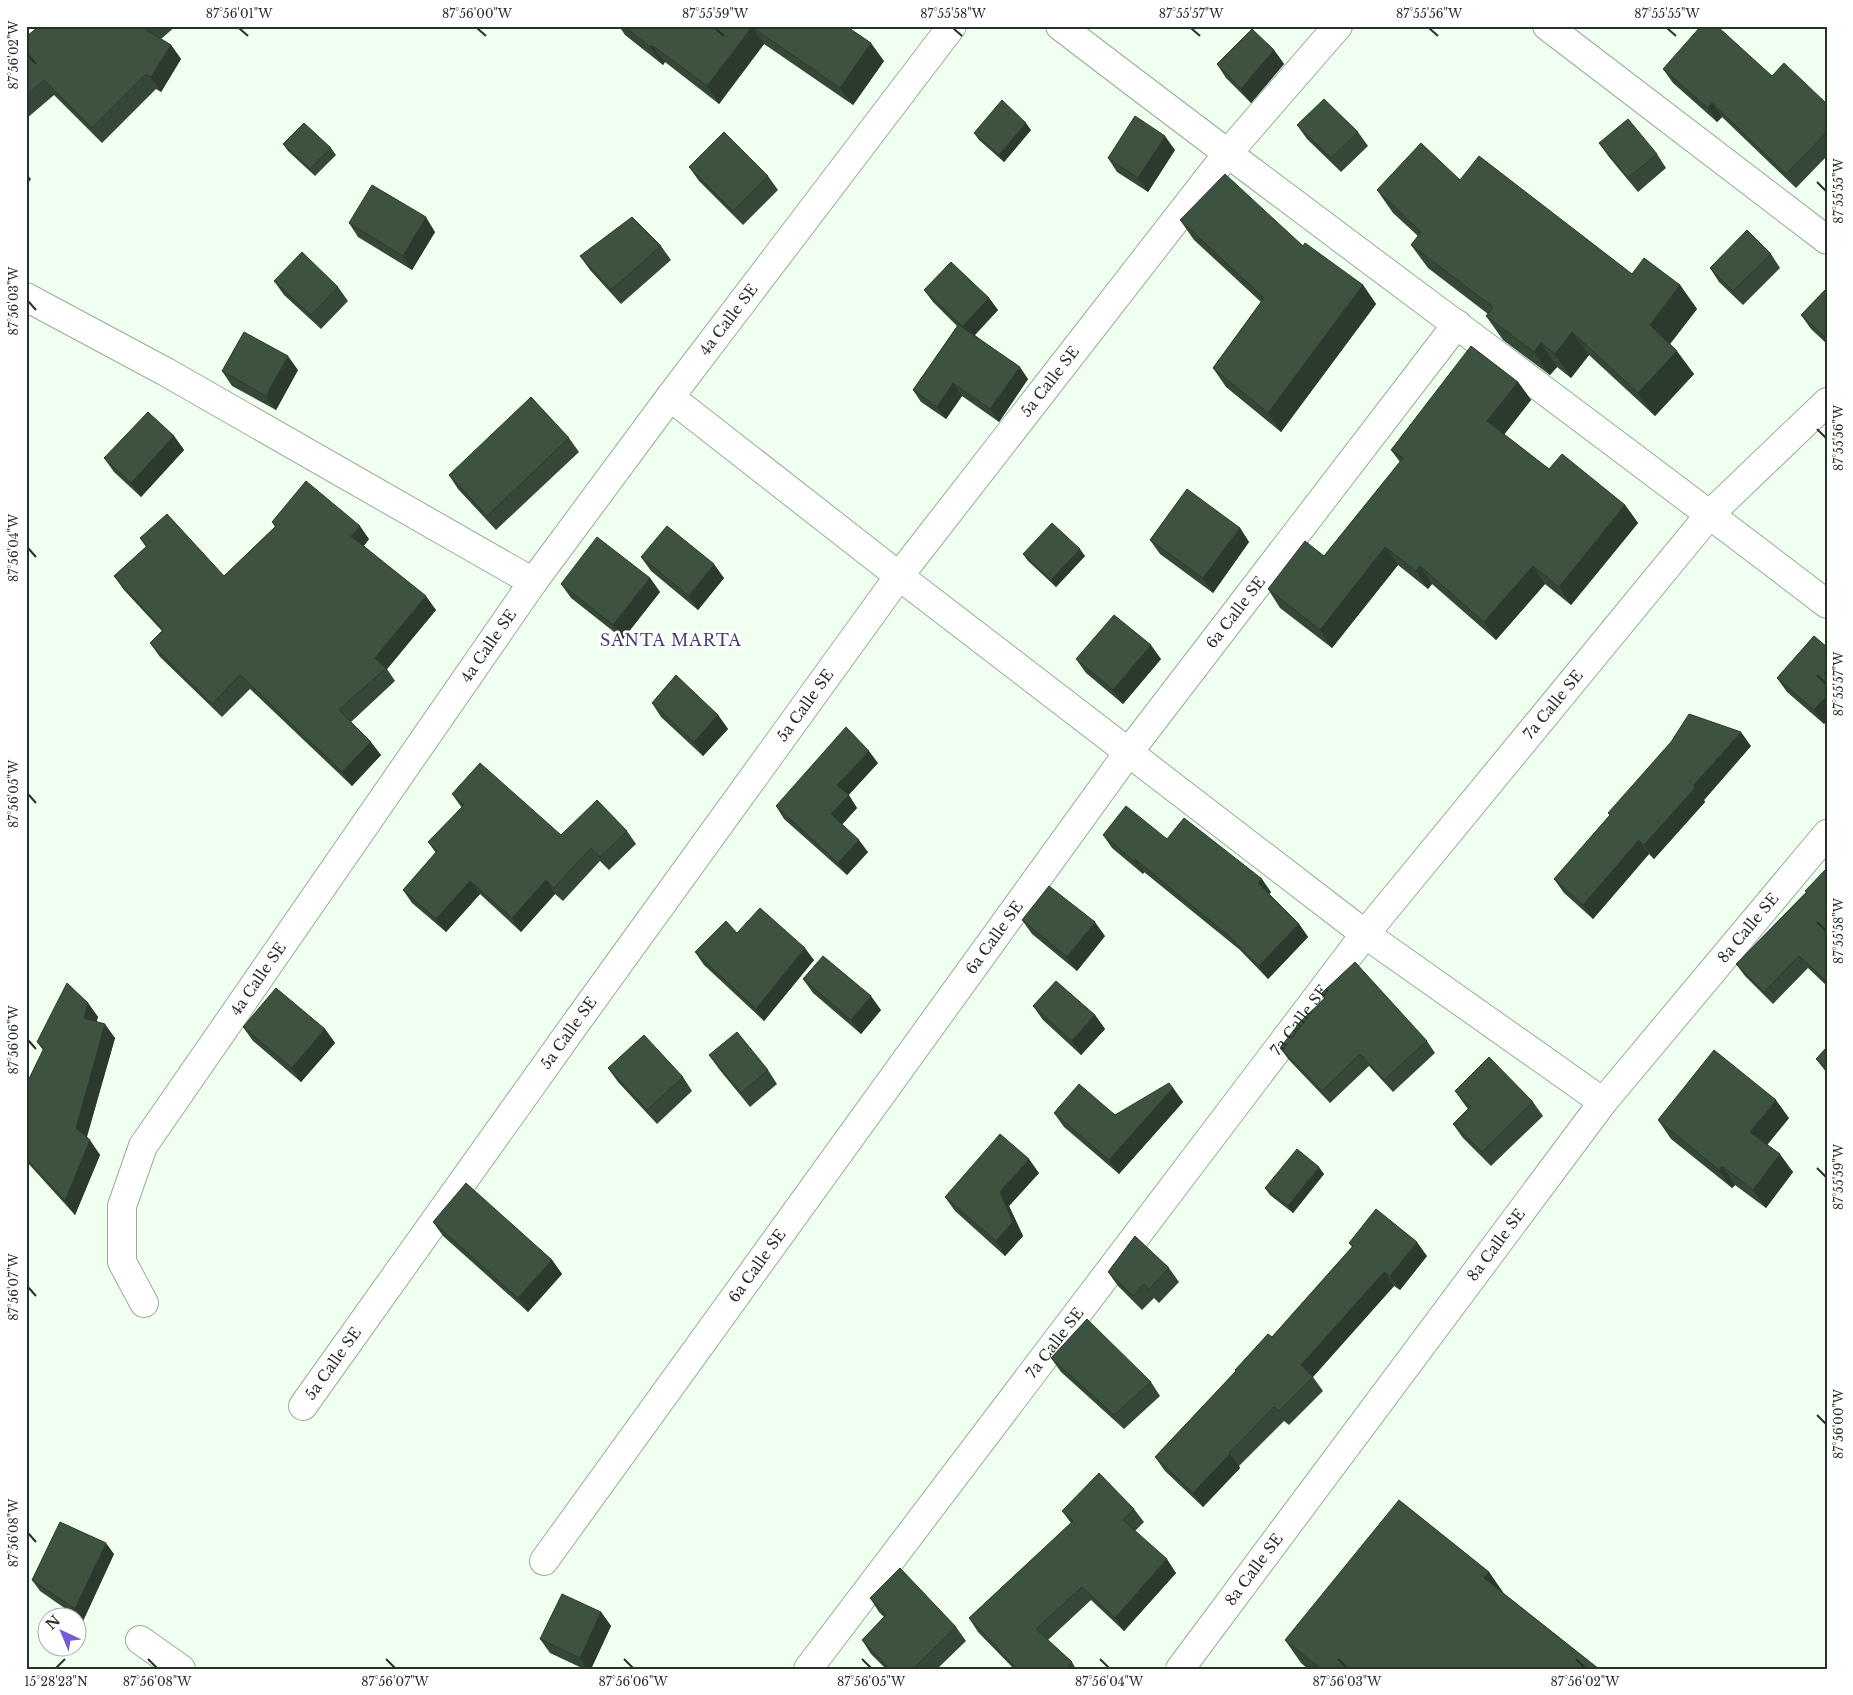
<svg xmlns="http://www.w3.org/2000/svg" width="1853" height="1695" font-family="'Libre Baskerville',serif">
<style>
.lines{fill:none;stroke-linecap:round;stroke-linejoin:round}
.street-casing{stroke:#96ae96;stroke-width:30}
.street{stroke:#fff;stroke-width:28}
.wall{fill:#354736}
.shaded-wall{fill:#2b3a2c}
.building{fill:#3e533f;stroke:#2b3a2c}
.ticks{fill:none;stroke:#273128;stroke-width:2}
.labels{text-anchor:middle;stroke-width:5;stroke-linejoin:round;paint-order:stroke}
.street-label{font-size:15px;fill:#273128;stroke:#fff}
.neighbourhood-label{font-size:16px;letter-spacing:1px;fill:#473d7a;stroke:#fff}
.neatline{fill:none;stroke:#273128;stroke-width:2}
.ticks-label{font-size:12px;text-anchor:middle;fill:#273128}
</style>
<rect width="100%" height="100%" fill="#f0fff0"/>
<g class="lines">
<defs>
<g id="street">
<path d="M1060,26C1314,221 1573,409 1827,604"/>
<path d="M1547,26L1827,240"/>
<path d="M26,297L166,372L533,582"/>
<path d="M670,397L899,576L1365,934L1603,1102"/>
<path id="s1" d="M144,1303L122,1262V1206L143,1146L533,582L670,397L952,26"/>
<path id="s2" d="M303,1406L578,1020L899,576L1227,154L1338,26"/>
<path id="s3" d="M544,1561L1128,753L1457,324"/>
<path d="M140,1640L181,1669"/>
<path id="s4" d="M808,1669L1365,934L1710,514L1827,402"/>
<path id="s5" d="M1180,1669L1603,1102L1827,834"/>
</g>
</defs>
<use href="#street" class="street-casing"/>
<use href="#street" class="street"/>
</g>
<path class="wall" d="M39,26H176L161,39L171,45L181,59L161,92L156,89L102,143L54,95L26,119V37Z
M619,26H846L884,61L853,105L764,44L719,104L665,62L663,65L625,35Z
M1274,50L1284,64L1251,103L1226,78L1217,64Z
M1663,69L1827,104V156L1796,188L1722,117L1717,122L1673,83Z
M1297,125L1358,132L1368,146L1341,172L1307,139Z
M1031,130L1004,162L979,140L974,133Z
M1599,143L1657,154L1666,168L1638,192L1609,157Z
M283,144L331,148L336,155L315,176L288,151Z
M1175,150L1148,192L1117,172L1108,158Z
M689,167L768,176L778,190L743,225L699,181Z
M1460,180L1632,274L1680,285L1697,309L1670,344L1694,374L1655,416L1589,355L1571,378L1557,367L1550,375L1503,340L1486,316L1488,314L1428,268L1411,245L1418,236L1393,213L1377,190Z
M1180,220L1303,246L1363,285L1376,304L1281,432L1226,387L1213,368L1261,302L1194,240Z
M349,223L435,232L412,270L358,237Z
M661,246L671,260L621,304L590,270L580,256Z
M1771,254L1780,268L1743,305L1719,282L1710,268Z
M274,281L338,287L348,301L321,329L284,295Z
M1827,288V344L1811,329L1801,315Z
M924,290L989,298L998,310L975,335L1028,379L999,422L962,396L946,419L921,402L913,390L957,326L933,302Z
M298,370L276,410L232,386L222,371Z
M1518,382L1531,400L1504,434L1549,469L1625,505L1638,523L1571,605L1545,584L1496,640L1432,584L1428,589L1398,565L1332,648L1280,608L1268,589L1324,556L1400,462L1391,450Z
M174,436L184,450L141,497L114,472L104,458Z
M569,438L579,452L496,530L458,489L449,475Z
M272,522L369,539L364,546L436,610L387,669L395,681L351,722L381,755L352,786L250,689L222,717L160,657L150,643L162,631L124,590L114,576L146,547L140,538L224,576L275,527Z
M1240,528L1249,542L1213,593L1160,554L1150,540Z
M1023,554L1085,556L1056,587L1028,561Z
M641,557L724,578L698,610L651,571Z
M650,578L660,592L623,639L571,598L561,584Z
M1814,636L1824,724L1787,692L1777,678Z
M1076,659H1161L1123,704L1086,673Z
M652,703L718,715L728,729L703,756L661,717Z
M1751,746L1704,800L1705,802L1654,859L1649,854L1593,919L1564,893L1554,879L1610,815L1608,813Z
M878,763L848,795L857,808L842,824L868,852L847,875L784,819L776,806Z
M452,794L561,835L627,831L636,844L609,870L600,861L563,901L555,894L521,932L480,894L446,932L412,903L403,890L436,853L428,842L462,808Z
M1103,835L1167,839L1271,892L1269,894L1299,924L1308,937L1268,979L1240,950L1144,872L1143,874L1112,848Z
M1827,868V986L1808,968L1773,1004L1745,976L1736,964L1806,892Z
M1022,920L1105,936L1077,971L1032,934Z
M737,933L814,960L764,1021L704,965L695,952Z
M803,979L881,1010L861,1034L813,993Z
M1321,994L1427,1041L1435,1053L1393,1092L1369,1066L1330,1103L1289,1060L1280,1048L1324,998Z
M88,1003L98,1017L96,1021L115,1038L87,1137L100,1155L75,1215L26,1161V1085L43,1050L37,1042Z
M1033,1006L1095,1015L1105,1029L1081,1055L1043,1020Z
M243,1027L325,1029L335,1043L301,1082L253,1041Z
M1827,1047V1073L1816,1059Z
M709,1055L768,1070L777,1084L750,1107L719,1069Z
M608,1068L683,1077L692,1091L657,1124L618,1082Z
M1173,1088L1183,1102L1119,1174L1064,1127L1054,1113L1115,1115Z
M1455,1091L1533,1102L1543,1116L1491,1166L1463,1138L1453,1124L1468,1109L1465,1105Z
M1789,1118L1767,1145L1793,1172L1766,1208L1735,1185L1732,1188L1671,1139L1658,1120Z
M1039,1173L1009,1206L1023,1236L1005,1256L955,1211L945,1197Z
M1324,1174L1293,1213L1270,1195L1265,1188Z
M433,1222L552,1260L562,1274L528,1312L443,1236Z
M1349,1243L1427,1256L1400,1290L1394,1286L1313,1377L1323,1391L1289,1425L1284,1421L1239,1466L1240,1468L1203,1507L1165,1471L1155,1457L1236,1371L1272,1337L1352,1247Z
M1169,1268L1179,1282L1159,1303L1154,1298L1142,1310L1118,1286L1108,1272Z
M1051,1358L1151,1382L1160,1396L1124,1429L1061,1372Z
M1134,1509L1144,1522L1135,1531L1176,1573L1124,1631L1091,1600L1048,1640L1072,1662L1076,1669H1014L978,1632L969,1618L1071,1523L1062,1511Z
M114,1554L83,1621L40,1591L32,1580Z
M1489,1572L1503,1593L1599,1669H1308L1301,1663L1285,1640Z
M870,1598L956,1627L966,1641L937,1669H886L871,1654L862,1640L884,1617L879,1612Z
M601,1612L611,1626L591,1669H584L550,1653L540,1639Z"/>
<path class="shaded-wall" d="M752,27L764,44L719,104L707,86Z
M871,43L884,61L853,105L840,88Z
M171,45L181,59L161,92L151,77Z
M652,45L665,62L663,65L650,47Z
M1274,50L1284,64L1251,103L1241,89Z
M1712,103L1722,117L1717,122L1708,108Z
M1026,123L1031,130L1004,162L999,155Z
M1165,136L1175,150L1148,192L1138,178Z
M26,173L31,179L26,186Z
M426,217L435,232L412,270L403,256Z
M1363,285L1376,304L1281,432L1268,413Z
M1680,285L1697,309L1666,349L1650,325Z
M989,298L998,310L971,339L962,327Z
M1572,332L1589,355L1571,378L1555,354Z
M1541,343L1557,367L1550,375L1534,352Z
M1677,351L1694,374L1655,416L1638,393Z
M288,356L298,370L276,410L266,396Z
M1020,367L1028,379L999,422L990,409Z
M1518,382L1531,400L1500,440L1487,421Z
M953,383L962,396L946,419L937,407Z
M174,436L184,450L141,497L131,483Z
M1625,505L1638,523L1571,605L1559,587Z
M360,526L369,539L361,549L351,536Z
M1240,528L1249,542L1213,593L1203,578Z
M1385,547L1398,565L1332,648L1320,630Z
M1080,549L1085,556L1056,587L1051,580Z
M714,564L724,578L698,610L689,596Z
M1420,566L1432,584L1428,589L1416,571Z
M1533,566L1545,584L1496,640L1484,622Z
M650,578L660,592L623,639L613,625Z
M426,596L436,610L387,669L375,658Z
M1151,645L1161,659L1123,704L1113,690Z
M1827,695V721L1824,724L1814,710Z
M718,715L728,729L703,756L694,742Z
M1741,732L1751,746L1704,800L1705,802L1654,859L1644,845L1693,786Z
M371,742L381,755L352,786L342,772Z
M869,751L878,763L846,798L837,785Z
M849,795L857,808L840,827L831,814Z
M859,840L868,852L847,875L838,863Z
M1639,840L1649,854L1593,919L1583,905Z
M1135,859L1144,872L1143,874L1134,861Z
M1262,879L1271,892L1268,896L1258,883Z
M546,880L555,894L521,932L512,918Z
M470,881L480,894L446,932L436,919Z
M1095,922L1105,936L1077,971L1067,957Z
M1299,924L1308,937L1268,979L1259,966Z
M805,948L814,960L764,1021L756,1009Z
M871,996L881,1010L861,1034L851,1020Z
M88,1003L98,1017L94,1032L84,1018Z
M1095,1015L1105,1029L1081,1055L1072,1041Z
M105,1024L115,1038L85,1142L76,1128Z
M325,1029L335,1043L301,1082L292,1068Z
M1173,1088L1183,1102L1119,1174L1109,1160Z
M1776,1100L1789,1118L1763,1150L1750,1132Z
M90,1140L100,1155L75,1215L65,1201Z
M1780,1154L1793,1172L1766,1208L1753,1190Z
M1029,1159L1039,1173L1009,1206L1023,1236L1005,1256L996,1241L1000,1192Z
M1722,1166L1735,1185L1732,1188L1719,1170Z
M1319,1167L1324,1174L1293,1213L1288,1206Z
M1417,1242L1427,1256L1400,1290L1390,1276Z
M552,1260L562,1274L528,1312L518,1298Z
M1384,1272L1394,1286L1311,1379L1301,1365Z
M1230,1454L1240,1468L1203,1507L1193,1493Z
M106,1543L114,1554L83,1621L75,1609Z
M1167,1559L1176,1573L1124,1631L1115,1618Z
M1489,1572L1505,1595L1484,1578Z
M601,1612L611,1626L591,1669H588L580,1658Z"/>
<path class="building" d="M39,26H148L145,29L171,45L151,77L146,74L92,128L44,80L26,96V37Z
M624,26H846L871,43L840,88L752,27L707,86L652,45L650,47Z
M1701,26H1717L1772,76L1784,63L1827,104V132L1786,174L1712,103L1708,108L1663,69Z
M1252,29L1274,50L1241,89L1217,64Z
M1324,99L1358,132L1331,158L1297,125Z
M1002,100L1026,123L999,155L974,133Z
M1135,116L1165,136L1138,178L1108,158Z
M1628,119L1657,154L1628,178L1599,143Z
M304,123L331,148L310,169L283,144Z
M724,132L768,176L733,211L689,167Z
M1421,143L1460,180L1479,156L1632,274L1644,258L1680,285L1650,325L1677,351L1638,393L1572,332L1555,354L1541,343L1534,352L1486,316L1493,307L1411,245L1421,232L1377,190Z
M1225,174L1303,246L1305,243L1363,285L1268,413L1213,368L1264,298L1180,220Z
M372,185L426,217L403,256L349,223Z
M632,217L661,246L611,290L580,256Z
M1747,230L1771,254L1733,291L1710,268Z
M302,252L338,287L311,315L274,281Z
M951,262L989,298L962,327L1020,367L990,409L953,383L937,407L913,390L959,324L962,326L924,290Z
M1827,288V339L1801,315Z
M244,332L288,356L266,396L222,371Z
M1471,346L1518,382L1487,421L1549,469L1562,454L1625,505L1559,587L1533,566L1484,622L1420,566L1416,571L1385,547L1320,630L1268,589L1305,541L1324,556L1403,458L1391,450Z
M531,397L569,438L487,516L449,475Z
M148,412L174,436L131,483L104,458Z
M306,481L360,526L351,536L426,596L375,658L386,668L339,710L371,742L342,772L240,675L212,704L150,643L163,630L114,576L147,546L140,538L167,514L224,576L276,526L272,522Z
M1187,489L1240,528L1203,578L1150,540Z
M1052,523L1080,549L1051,580L1023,554Z
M667,526L714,564L689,596L641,557Z
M597,537L650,578L613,625L561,584Z
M1114,615L1151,645L1113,690L1076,659Z
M1814,636L1827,647V670L1824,673L1827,675V695L1814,710L1777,678Z
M676,675L718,715L694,742L652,703Z
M1689,714L1741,732L1693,786L1695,788L1644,845L1639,840L1583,905L1554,879L1610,815L1608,813L1671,742Z
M846,727L869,751L837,785L849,795L831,814L859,840L838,863L776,806Z
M480,763L561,835L597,800L627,831L600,857L591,848L554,888L546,880L512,918L470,881L436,919L403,890L437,851L428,842L464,805L452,794Z
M1126,806L1167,839L1184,818L1262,879L1258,883L1299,924L1259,966L1230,937L1135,859L1134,861L1103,835Z
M1827,868V982L1799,956L1764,992L1736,964L1807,892L1805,891Z
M1049,886L1095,922L1067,957L1022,920Z
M760,908L805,948L756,1009L695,952L726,921L737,933Z
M823,956L871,996L851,1020L803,979Z
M1355,962L1427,1041L1384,1080L1360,1054L1322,1091L1280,1048L1300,1022L1325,998L1321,994L1325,990Z
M1056,981L1095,1015L1072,1041L1033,1006Z
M67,983L88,1003L84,1018L105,1024L76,1128L90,1140L65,1201L26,1158V1085L44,1048L37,1042Z
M276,988L325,1029L292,1068L243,1027Z
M737,1032L768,1070L741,1093L709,1055Z
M644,1035L683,1077L647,1110L608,1068Z
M1827,1047V1069L1816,1059Z
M1714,1050L1776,1100L1750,1132L1780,1154L1753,1190L1722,1166L1719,1170L1658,1120Z
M1489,1057L1533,1102L1482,1152L1453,1124L1470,1107L1455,1091Z
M1169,1083L1173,1088L1109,1160L1054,1113L1079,1084L1115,1115Z
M1000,1134L1029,1159L1000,1192L1013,1222L996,1241L945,1197Z
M1297,1149L1319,1167L1288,1206L1265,1188Z
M466,1183L552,1260L518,1298L433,1222Z
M1376,1209L1417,1242L1390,1276L1384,1272L1301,1365L1313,1377L1279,1411L1274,1407L1229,1453L1230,1454L1193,1493L1155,1457L1236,1371L1235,1370L1268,1334L1272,1337L1353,1246L1349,1243Z
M1135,1236L1169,1268L1149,1289L1144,1284L1133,1296L1108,1272Z
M1087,1319L1151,1382L1114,1415L1051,1358Z
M1099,1473L1134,1509L1123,1520L1167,1559L1115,1618L1082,1587L1036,1629L1072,1662L1066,1669H1017L969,1618L1073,1521L1062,1511Z
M1399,1500L1489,1572L1484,1578L1599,1669H1321L1285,1640Z
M60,1522L106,1543L75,1609L32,1580Z
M900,1568L956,1627L913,1669H890L862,1640L886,1615L870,1598Z
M562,1594L601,1612L580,1658L540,1639Z"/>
<path class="ticks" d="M239,28L248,36M477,28L486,36M715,28L724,36M953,28L962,36M1191,28L1200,36M1429,28L1438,36M1667,28L1676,36M28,55L36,64M1817,182L1826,191M28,301L36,310M1817,429L1826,438M28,548L36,557M1817,675L1826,684M28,794L36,803M1817,922L1826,931M28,1040L36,1049M1817,1168L1826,1177M28,1287L36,1296M1817,1415L1826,1424M28,1533L36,1542M148,1659L157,1668M386,1659L395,1668M624,1659L633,1668M862,1659L871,1668M1100,1659L1109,1668M1338,1659L1347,1668M1576,1659L1585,1668M56,1668L65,1659"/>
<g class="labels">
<g class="street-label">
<text dy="5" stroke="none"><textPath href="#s1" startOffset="1179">4a Calle SE</textPath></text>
<text dy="5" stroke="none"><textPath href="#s2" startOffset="1268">5a Calle SE</textPath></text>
<text dy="5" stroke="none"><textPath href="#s3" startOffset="1174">6a Calle SE</textPath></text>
<text dy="5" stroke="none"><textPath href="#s1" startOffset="774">4a Calle SE</textPath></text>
<text dy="5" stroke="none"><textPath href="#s2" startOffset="862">5a Calle SE</textPath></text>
<text dy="5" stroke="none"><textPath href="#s4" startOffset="1219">7a Calle SE</textPath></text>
<text dy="5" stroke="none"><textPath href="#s5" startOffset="934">8a Calle SE</textPath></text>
<text dy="5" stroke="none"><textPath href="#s3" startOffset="769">6a Calle SE</textPath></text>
<text dy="5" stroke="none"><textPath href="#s1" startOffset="369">4a Calle SE</textPath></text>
<text dy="5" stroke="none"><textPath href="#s4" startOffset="814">7a Calle SE</textPath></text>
<text dy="5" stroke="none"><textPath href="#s2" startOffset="458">5a Calle SE</textPath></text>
<text dy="5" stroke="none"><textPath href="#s5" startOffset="529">8a Calle SE</textPath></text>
<text dy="5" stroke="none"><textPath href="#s3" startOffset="364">6a Calle SE</textPath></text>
<text dy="5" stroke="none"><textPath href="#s4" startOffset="409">7a Calle SE</textPath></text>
<text dy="5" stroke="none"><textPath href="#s2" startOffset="52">5a Calle SE</textPath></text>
<text dy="5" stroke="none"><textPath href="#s5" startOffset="124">8a Calle SE</textPath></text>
</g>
<g class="neighbourhood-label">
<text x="671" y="646">SANTA MARTA</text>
</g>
</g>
<rect width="1853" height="1695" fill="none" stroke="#ffffff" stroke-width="55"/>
<g transform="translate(62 1632) rotate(316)"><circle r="24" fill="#ffffff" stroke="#a9ada9"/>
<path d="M0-4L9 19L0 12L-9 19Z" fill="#765cd6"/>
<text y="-8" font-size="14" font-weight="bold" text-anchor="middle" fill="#273128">N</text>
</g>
<rect x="28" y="28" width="1798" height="1640" class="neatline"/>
<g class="ticks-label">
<text x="239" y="18">87°56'01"W</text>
<text x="477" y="18">87°56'00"W</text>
<text x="715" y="18">87°55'59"W</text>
<text x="953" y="18">87°55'58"W</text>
<text x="1191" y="18">87°55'57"W</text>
<text x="1429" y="18">87°55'56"W</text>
<text x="1667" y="18">87°55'55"W</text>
<text transform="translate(14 55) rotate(-90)" y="4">87°56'02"W</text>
<text transform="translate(1839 191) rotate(-90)" y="4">87°55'55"W</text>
<text transform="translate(14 301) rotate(-90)" y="4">87°56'03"W</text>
<text transform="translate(1839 438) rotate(-90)" y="4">87°55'56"W</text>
<text transform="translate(14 548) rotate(-90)" y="4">87°56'04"W</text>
<text transform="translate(1839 684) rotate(-90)" y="4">87°55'57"W</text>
<text transform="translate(14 794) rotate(-90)" y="4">87°56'05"W</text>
<text transform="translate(1839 931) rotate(-90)" y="4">87°55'58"W</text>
<text transform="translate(14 1040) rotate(-90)" y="4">87°56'06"W</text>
<text transform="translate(1839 1177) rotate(-90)" y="4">87°55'59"W</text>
<text transform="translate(14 1287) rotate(-90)" y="4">87°56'07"W</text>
<text transform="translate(1839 1424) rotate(-90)" y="4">87°56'00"W</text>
<text transform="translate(14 1533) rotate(-90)" y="4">87°56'08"W</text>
<text x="56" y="1686">15°28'23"N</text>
<text x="157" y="1686">87°56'08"W</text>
<text x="395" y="1686">87°56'07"W</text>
<text x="633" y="1686">87°56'06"W</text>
<text x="871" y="1686">87°56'05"W</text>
<text x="1109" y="1686">87°56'04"W</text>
<text x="1347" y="1686">87°56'03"W</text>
<text x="1585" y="1686">87°56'02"W</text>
</g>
</svg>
